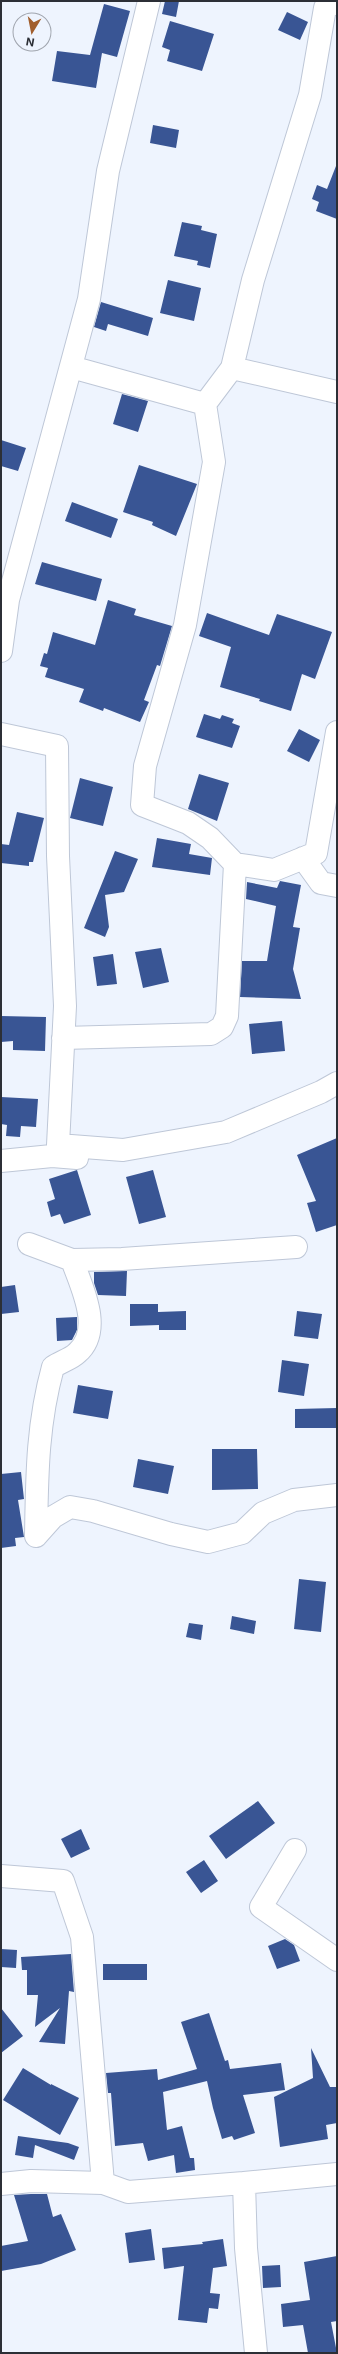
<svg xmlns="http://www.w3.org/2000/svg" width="338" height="2354" font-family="Inter,sans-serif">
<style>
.building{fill:#395594}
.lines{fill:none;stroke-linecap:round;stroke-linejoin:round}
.minor-casing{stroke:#bec7d7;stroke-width:24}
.minor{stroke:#fff;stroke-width:22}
</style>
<rect width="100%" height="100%" fill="#eef4fe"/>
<path class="building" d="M165,1H179L176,17L162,14Z
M104,4L130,11L117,57L102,53L96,88L52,81L57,51L90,55Z
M287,12L308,22L300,40L278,30Z
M170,21L214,34L202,71L167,61L170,50L162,47Z
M153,125L179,130L176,148L150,143Z
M336,166H337V219L316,211L319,202L312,199L317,185L327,189Z
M182,222L202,226L201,230L217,234L210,268L197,265L198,261L174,256Z
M168,280L201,288L194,321L160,313Z
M101,302L153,318L148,336L108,324L106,331L94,327Z
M122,394L148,401L138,432L113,424Z
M1,440L26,448L18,471L1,466Z
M139,465L197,484L176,536L152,525L153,522L123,512Z
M72,502L118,519L111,538L65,521Z
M42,562L102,579L96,601L35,584Z
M108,600L136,609L134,615L172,626L160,666L157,665L144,700L149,702L140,722L104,708L103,711L79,702L84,689L45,677L48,668L40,666L44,653L47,654L53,632L95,645Z
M207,613L269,635L277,614L332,632L315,679L302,674L291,711L259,701L260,699L220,687L231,647L199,636Z
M204,714L220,719L222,715L234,719L232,723L240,726L232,748L196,737Z
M299,729L320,740L309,762L287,751Z
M199,774L229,783L217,821L188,809Z
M80,778L113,787L103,826L70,818Z
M17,812L44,818L33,862H29V866L1,863V844L9,845Z
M157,838L191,844L189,854L212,858L210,875L152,867Z
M115,851L138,859L124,892L105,895L109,927L105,937L84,928Z
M280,881L301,885L293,927L300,928L293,969L301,999L240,997L242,961H267L276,906L246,899L247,882L277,888Z
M161,948L169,982L143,988L135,952Z
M113,954L117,984L97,986L93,957Z
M1,1016L46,1017L45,1051L13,1050V1041L1,1042Z
M282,1021L285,1051L252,1054L249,1024Z
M1,1097L38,1099L36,1127L21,1126L20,1137L6,1136L7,1125L1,1124Z
M337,1138V1225L316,1232L307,1203L316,1201L297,1155Z
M77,1170L91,1215L64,1224L60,1214L51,1217L47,1202L55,1199L49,1179Z
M153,1170L166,1217L139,1224L126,1177Z
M127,1271L126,1296L98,1295L94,1283V1272Z
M15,1285L19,1312L1,1314V1287Z
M130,1304H158V1312L186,1311V1330H159V1325L130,1326Z
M297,1311L322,1314L318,1339L294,1336Z
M77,1317V1330L72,1340L57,1341L56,1318Z
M282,1360L309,1364L304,1396L278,1392Z
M78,1385L113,1391L108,1419L73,1413Z
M337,1408V1428H295V1409Z
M212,1449H257L258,1489L212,1490Z
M138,1459L174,1466L168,1494L133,1487Z
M21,1472L24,1499L18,1500L24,1537L15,1538L16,1546L1,1548V1474Z
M299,1579L326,1582L321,1632L294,1629Z
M232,1616L256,1621L254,1634L230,1629Z
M189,1623L203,1625L201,1640L186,1637Z
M258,1801L275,1823L226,1859L209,1836Z
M81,1829L90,1849L71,1858L61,1839Z
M204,1860L218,1881L201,1893L186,1872Z
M285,1939L294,1945L300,1961L277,1969L268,1946Z
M1,1949L17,1950L16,1968L1,1967Z
M71,1954L74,1992L69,1991L65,2044L39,2042L60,2008L35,2027L38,1995H27V1970H22L21,1957Z
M103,1964H147V1980H103Z
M1,2008L23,2036L1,2053Z
M209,2013L225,2061L228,2060L230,2069L281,2063L285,2090L243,2095L255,2133L234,2140L232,2136L222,2139L213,2108L207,2081L163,2092L167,2130L182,2126L190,2158H194L195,2170L176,2173L174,2155L148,2161L143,2143L115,2146L111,2093H108L106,2073L157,2069L158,2080L197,2069L181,2022Z
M311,2048L330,2087H337V2123L326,2125L328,2139L280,2147L274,2097L313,2078Z
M23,2068L51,2085V2084L79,2098L60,2135L3,2100Z
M18,2136L68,2143L79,2147L74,2160L35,2145L33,2158L15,2155Z
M31,2194H47L53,2217L61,2214L76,2250L41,2264L1,2271V2246L28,2241L14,2195Z
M151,2229L155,2260L129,2263L125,2233Z
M223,2239L227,2266L213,2268L210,2293L220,2294L218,2309L209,2308L207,2323L178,2320L184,2266L164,2269L162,2248L203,2244L202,2242Z
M337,2256V2321L331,2322L337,2353H308L303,2325L283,2327L281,2304L310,2300L304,2262Z
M280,2265L281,2287L263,2288L262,2266Z"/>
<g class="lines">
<defs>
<path id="minor" d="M71,367L205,404L214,462L185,625L145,766L142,805L188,823L210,838L235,864L274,870L316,853L337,732
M232,368L337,392
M205,404L232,368L253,280L310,95L325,8L337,2
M1,599L8,600L1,651
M8,600L89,299L108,171L149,1
M1,734L57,746L58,856L65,1006L58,1145L123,1150L226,1132L321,1092L337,1083
M303,858L321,883L337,886
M63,1038L211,1034L222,1027L227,1016L235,864
M1,1161L52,1156L77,1158
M29,1244L72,1260L122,1259L296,1247
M36,1536L53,1517L70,1507L93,1511L171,1534L208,1542L242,1533L263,1513L294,1500L337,1495
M36,1536C37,1477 37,1425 53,1367C60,1362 71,1359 77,1353C104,1330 81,1286 72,1260
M295,1850L261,1907L337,1960
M1,1876L63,1881L82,1937L103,2183
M244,2183L337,2174
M1,2184L31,2181L103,2183L128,2192L244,2183L246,2248L256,2353"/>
</defs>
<use href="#minor" class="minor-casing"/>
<use href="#minor" class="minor"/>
</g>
<rect width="338" height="2354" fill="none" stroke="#2c2f36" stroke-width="4"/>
<g transform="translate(32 32) rotate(190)"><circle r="19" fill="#eef4fe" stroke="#a0a5ae"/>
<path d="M0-3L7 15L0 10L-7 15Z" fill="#a15e2d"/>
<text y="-6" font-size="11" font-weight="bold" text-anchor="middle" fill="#2c2f36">N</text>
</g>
</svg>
